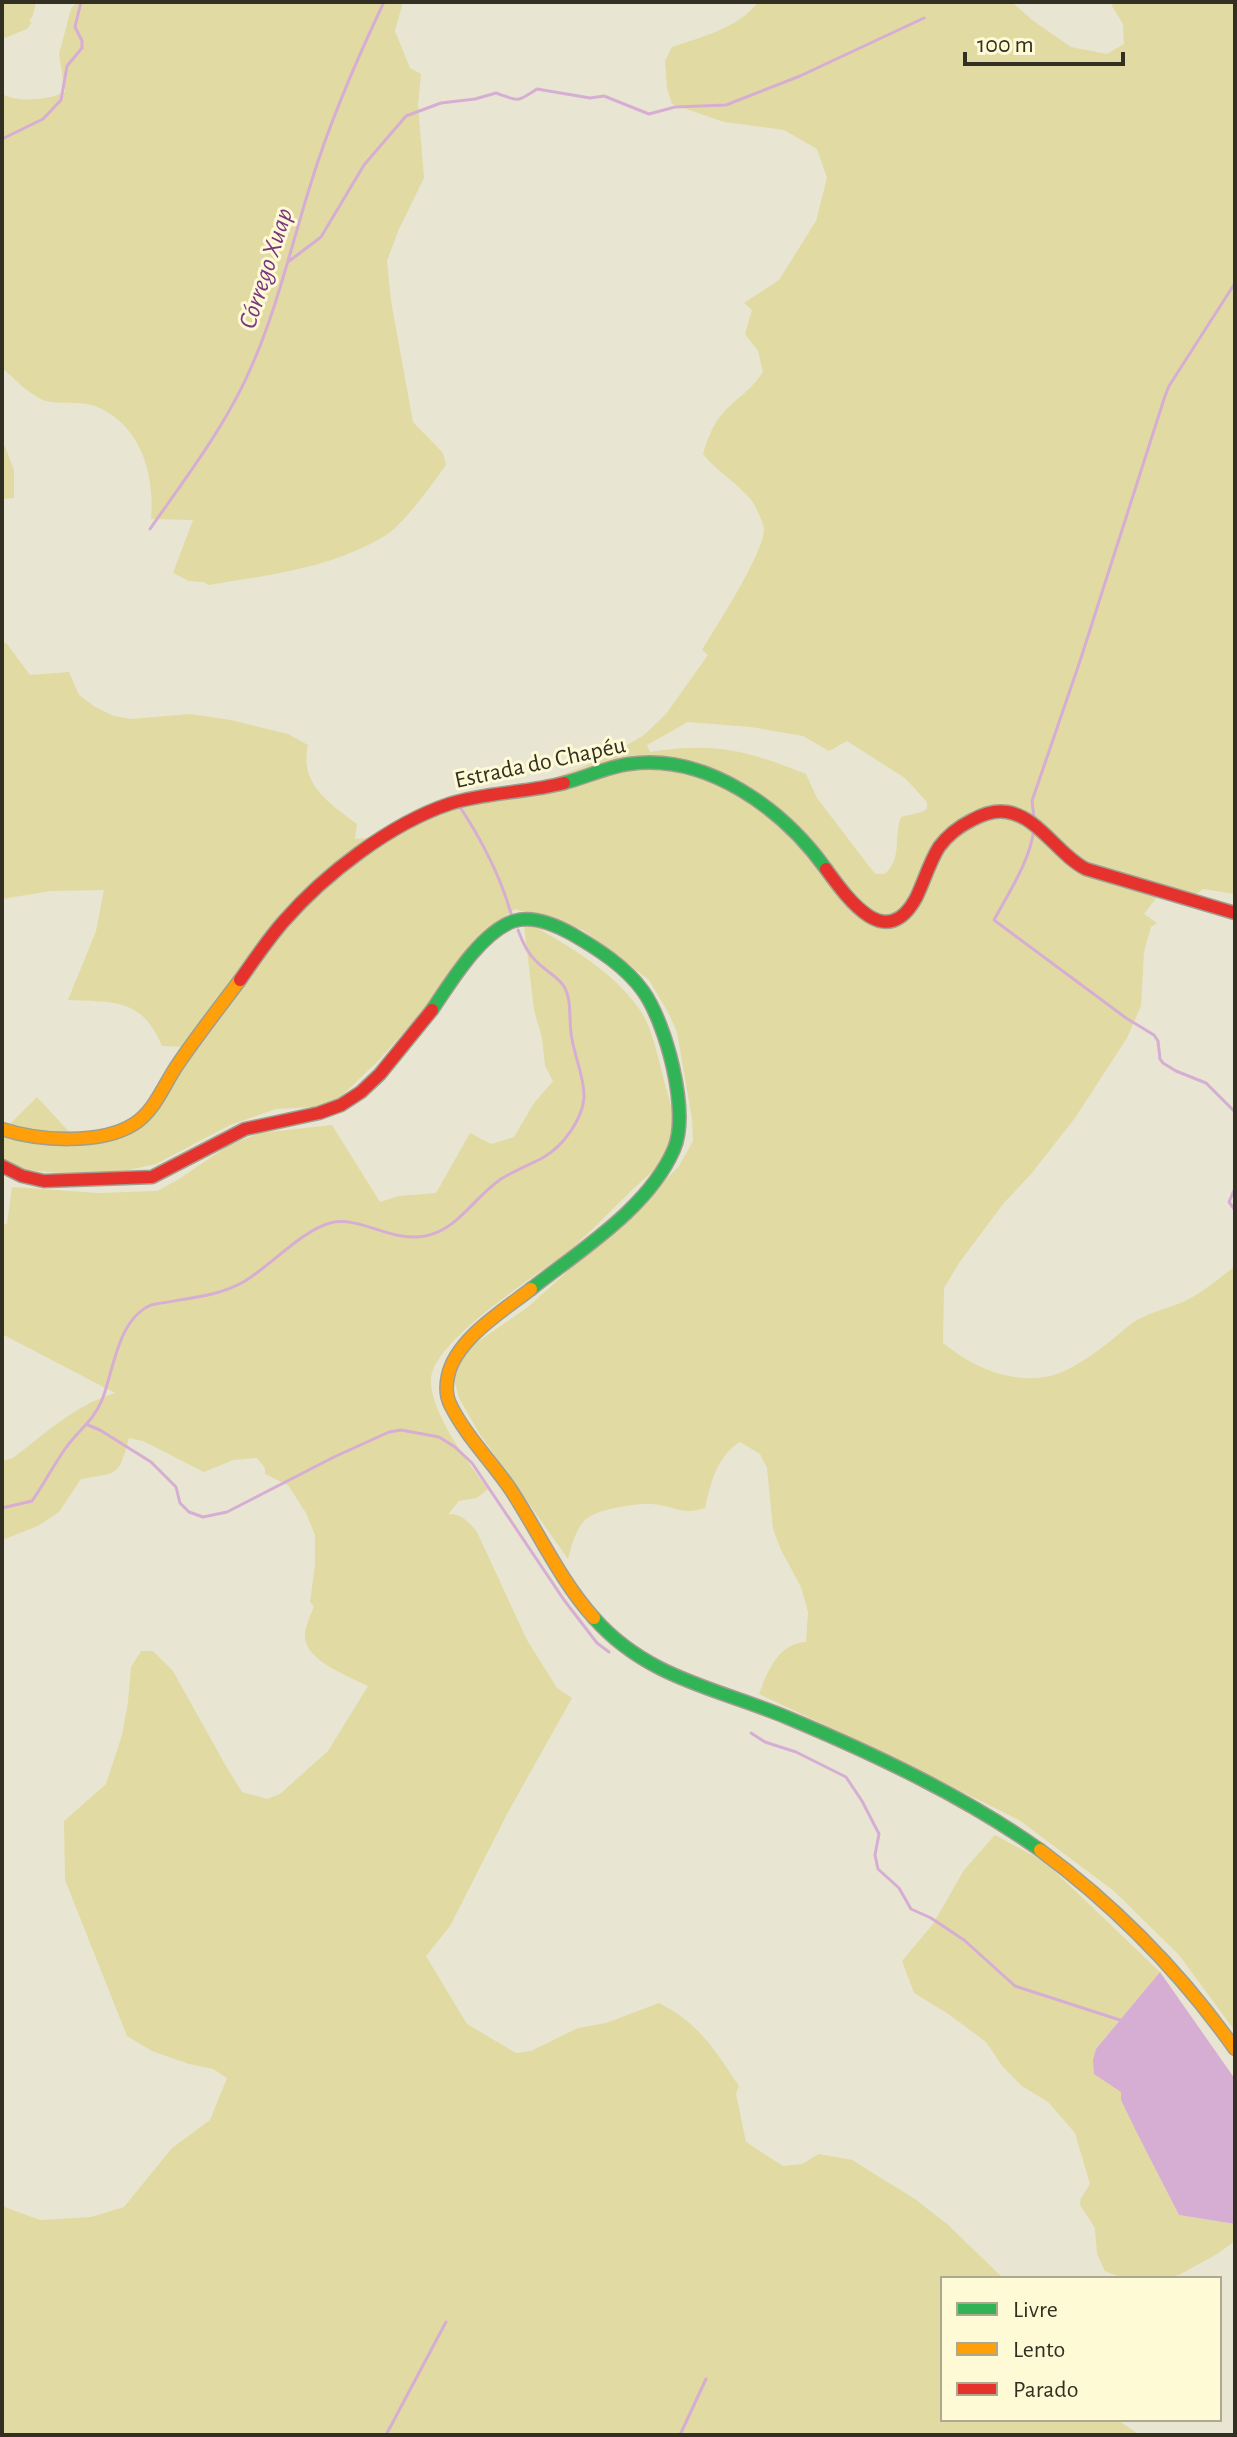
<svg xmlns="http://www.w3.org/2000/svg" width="1237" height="2437" font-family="'Alegreya Sans',sans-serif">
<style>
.green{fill:#e1daa3;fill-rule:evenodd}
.water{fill:#d7aed3}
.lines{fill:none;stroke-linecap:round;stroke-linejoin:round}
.stream{stroke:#d7aed3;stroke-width:3}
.fast-casing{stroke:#9f9e8f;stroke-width:15}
.slow-casing{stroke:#9f9e8f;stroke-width:15}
.jam-casing{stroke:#9f9e8f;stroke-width:15}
.fast{stroke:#30b455;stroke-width:12}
.slow{stroke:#ff9f0a;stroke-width:12}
.jam{stroke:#e5322d;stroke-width:12}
.labels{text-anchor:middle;stroke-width:6;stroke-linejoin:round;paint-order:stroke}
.street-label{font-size:24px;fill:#323022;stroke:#fffad6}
.water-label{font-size:26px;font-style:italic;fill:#7b3680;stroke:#fffad6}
</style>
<rect width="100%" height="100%" fill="#e8e6d2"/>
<path class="green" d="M2,2H36L33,15L29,22H32L27,29L2,39Z
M77,2H403L395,31L410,68L421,74L418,105L424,178L399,229L387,261L391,301L413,422L443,453L446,465C433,483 404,524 386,535C333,568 269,575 209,585L203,582L189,581L173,573L193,520L151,519C155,475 141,424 95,406C78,400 55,406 41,399C26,392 14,378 2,368V94C19,103 48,100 65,92L59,54L71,9Z
M758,2H1012L1032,20L1071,47L1107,54L1124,44L1123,24L1112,6L1113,2H1235V894L1203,889L1189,900L1166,885L1144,914L1157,923L1151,927L1144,952L1141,1006L1127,1038L1075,1118L1031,1174L1003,1204L959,1263L944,1288L943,1343C971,1366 1008,1383 1045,1377C1064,1374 1085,1360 1100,1349C1112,1341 1122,1330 1134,1322C1149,1312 1168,1309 1185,1301C1203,1292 1219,1279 1235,1266V2031L1179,1955L1114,1891L1019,1820L876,1749L759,1694C768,1670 778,1644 806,1642L808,1612L801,1587L781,1550L773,1529L767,1468L760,1454L740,1442C716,1457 711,1483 705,1508C682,1516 673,1505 651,1504C636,1503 596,1509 585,1520C576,1529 571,1547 568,1559L479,1433L459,1398L454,1380L462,1359L473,1345L528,1307L646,1200L679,1166L693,1141L692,1119L677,1032L669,1014L649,980L583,930L515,909L484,933L430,1003L379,1060L331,1106L276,1109L230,1125L156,1164L102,1176L11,1169L2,1165V1132L37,1097L73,1136L132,1127L184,1047L162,1046C142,998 114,1002 68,1000L96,931L104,890L51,891L2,899V641L7,644L30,675L69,672L79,695L95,707L114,716L131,719L190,714L231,720L288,734L308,745C299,784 329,803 357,824L355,839L383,837L433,805L480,790L538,784L605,758L644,735L666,714L708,655L702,650C716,627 764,553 764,529C763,522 756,507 752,501C737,482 717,472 703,454C707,440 713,424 723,413C737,397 750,392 763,372L758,351L745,334L752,310L744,303L779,280L816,221L827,178L817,149L784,130L724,122L672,104L667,88L665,61L672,47C701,37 739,28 758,2ZM688,722L751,727L803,736L829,751L847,741L905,778L927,802V809C920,814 910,814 901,817C893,838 903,857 885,874H875L817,798L806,774C745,750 716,742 650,752L647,745Z
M2,439L14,470V498L2,499Z
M531,924C571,948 612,970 640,1010C651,1026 657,1053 662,1072C666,1090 677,1120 674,1138C670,1159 647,1176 633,1189C610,1211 587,1237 562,1256C531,1279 435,1340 431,1378C428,1409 469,1465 488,1489L477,1498L459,1501L448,1514C461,1513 469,1522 477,1532L527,1640L557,1688L572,1698L507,1814L450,1926L426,1956L467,2024L516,2053L531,2051L578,2028L606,2023L659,2003C701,2025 713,2048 739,2086L736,2094L746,2142L783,2166L802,2164L819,2154L852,2160L915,2199L947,2224L1004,2279H943V2419H1116L1140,2435H2V2206L40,2220L91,2217L124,2207L172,2148L210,2120L227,2078L213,2069L189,2064L152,2051L127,2036L65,1880L64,1821L106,1784L122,1735L128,1702L131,1667L141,1651H153L173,1671L227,1768L242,1792L267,1799L280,1794L328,1751L368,1686C350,1677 306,1661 305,1637C304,1628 311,1615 314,1606L310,1602L315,1565V1535L306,1513L288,1485L265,1474V1468L257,1458L233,1460L204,1472L143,1441L129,1438C118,1477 120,1472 81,1479L59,1512L38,1526L2,1540V1461L13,1458C46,1433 75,1405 115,1393L2,1334V1223L7,1224L12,1187L98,1193L157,1191L179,1179L229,1145L260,1133L332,1125L380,1202L399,1196L436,1193L470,1133L491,1144L514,1137L534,1103L553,1081L545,1066L542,1038L534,1010L524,925Z
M995,1835L1045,1862L1160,1972L1096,2049L1121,2092V2100L1179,2215L1235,2224V2241L1217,2254L1179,2275L1163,2279H1125L1105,2271L1097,2254L1095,2228L1080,2205L1081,2198L1090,2184L1075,2133L1048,2102L1022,2086L1003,2067L986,2042L947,2013L914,1993L902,1961L933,1924L964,1870Z"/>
<path class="water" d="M1160,1972L1235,2079V2224L1179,2215L1136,2131L1121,2100V2092L1094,2074L1093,2060L1096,2049Z"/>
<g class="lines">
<path class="stream" d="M2,139L43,119L61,100L67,66L82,48V41L75,27L81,2
M288,262L321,237L364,165L406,116L441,103L475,99L496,93C519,101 516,103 537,89L590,98L604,96L649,114L675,107L726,105L800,76L924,18
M150,529C187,476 228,423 253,363C278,305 292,243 311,183C330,121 356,61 384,2
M460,807C483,842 501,877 512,917
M1034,818L1032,801L1080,661L1165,396L1169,386L1235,283
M1034,829C1030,861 1009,892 994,920L1126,1018L1154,1035L1158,1041L1160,1059L1163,1063L1176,1071L1206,1083L1235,1112
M1235,1188L1229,1202L1235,1210
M88,1425L100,1430L151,1462L176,1487L180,1503L189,1512L203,1517L227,1512L334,1457L389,1432L401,1430L439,1437L455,1447L472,1463L564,1600L597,1643L609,1652
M2,1508L32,1501C44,1484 53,1466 65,1449C78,1430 93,1422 102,1400C114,1370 117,1320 151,1305C183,1298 216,1298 245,1281C270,1266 303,1230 330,1223C359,1215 392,1243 425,1236C458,1230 474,1197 501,1179C515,1170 530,1165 544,1157C563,1146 582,1120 584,1098C585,1079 575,1058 572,1039C568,1022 573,999 563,985C556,975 544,970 536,961C527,953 522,941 518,930
M751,1733L765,1742L796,1752L846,1777L862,1801L879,1834L875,1855L878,1869L899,1888L911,1909L931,1918L964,1940L1015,1986L1123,2021
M386,2435L446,2322
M680,2435L706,2379"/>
<defs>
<path id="fast" d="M564,783C586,777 607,767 629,764C707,753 783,809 826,869
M432,1010C451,982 481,932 514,921C533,915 556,925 572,934C598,949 626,967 643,991C666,1023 690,1112 674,1149C649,1208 579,1251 531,1289
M594,1618C647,1678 716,1688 786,1717C872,1753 964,1796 1040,1850"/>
<path id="slow" d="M2,1129C38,1141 101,1145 134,1124C155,1111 164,1084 178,1064C197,1036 219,1008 240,980
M531,1289C504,1310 455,1340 448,1376C446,1385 446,1397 451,1406C466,1436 492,1462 511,1490C539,1533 560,1580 594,1618
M1040,1850C1114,1905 1182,1974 1235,2049"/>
<path id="jam" d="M826,869C848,899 886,953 916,898C924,882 929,863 939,847C947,836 960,826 972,820C983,814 995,810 1007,812C1039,817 1058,855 1086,869L1235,913
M240,980C254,960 268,939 284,921C325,874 390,824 449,804C486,792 526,793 564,783
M2,1166L22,1176L44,1181L152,1177L245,1129L319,1113L341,1105L361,1092L380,1074L432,1010"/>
</defs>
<use href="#fast" class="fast-casing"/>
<use href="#slow" class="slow-casing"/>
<use href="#jam" class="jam-casing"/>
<use href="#fast" class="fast"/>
<use href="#slow" class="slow"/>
<use href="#jam" class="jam"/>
</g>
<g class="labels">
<g class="street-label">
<text transform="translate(540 762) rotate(-12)" y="8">Estrada do Chapéu</text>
</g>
<g class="water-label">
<text transform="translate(265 268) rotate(-72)" y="9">Córrego Xuap</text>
</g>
</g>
<rect width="1237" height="2437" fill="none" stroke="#323022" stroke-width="8"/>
<rect x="941" y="2277" width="280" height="144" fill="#fffad6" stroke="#ada98e" stroke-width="2"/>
<rect x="957" y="2303" width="40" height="12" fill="#30b455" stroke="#ada98e" stroke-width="2"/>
<text x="1013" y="2317" font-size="24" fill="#323022">Livre</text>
<rect x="957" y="2343" width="40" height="12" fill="#ff9f0a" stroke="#ada98e" stroke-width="2"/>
<text x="1013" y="2357" font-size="24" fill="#323022">Lento</text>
<rect x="957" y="2383" width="40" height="12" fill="#e5322d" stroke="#ada98e" stroke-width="2"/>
<text x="1013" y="2397" font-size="24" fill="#323022">Parado</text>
<path d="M965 52v12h158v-12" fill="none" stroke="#323022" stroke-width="4"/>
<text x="977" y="52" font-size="24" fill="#323022" stroke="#fffad6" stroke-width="6" paint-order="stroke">100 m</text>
</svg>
